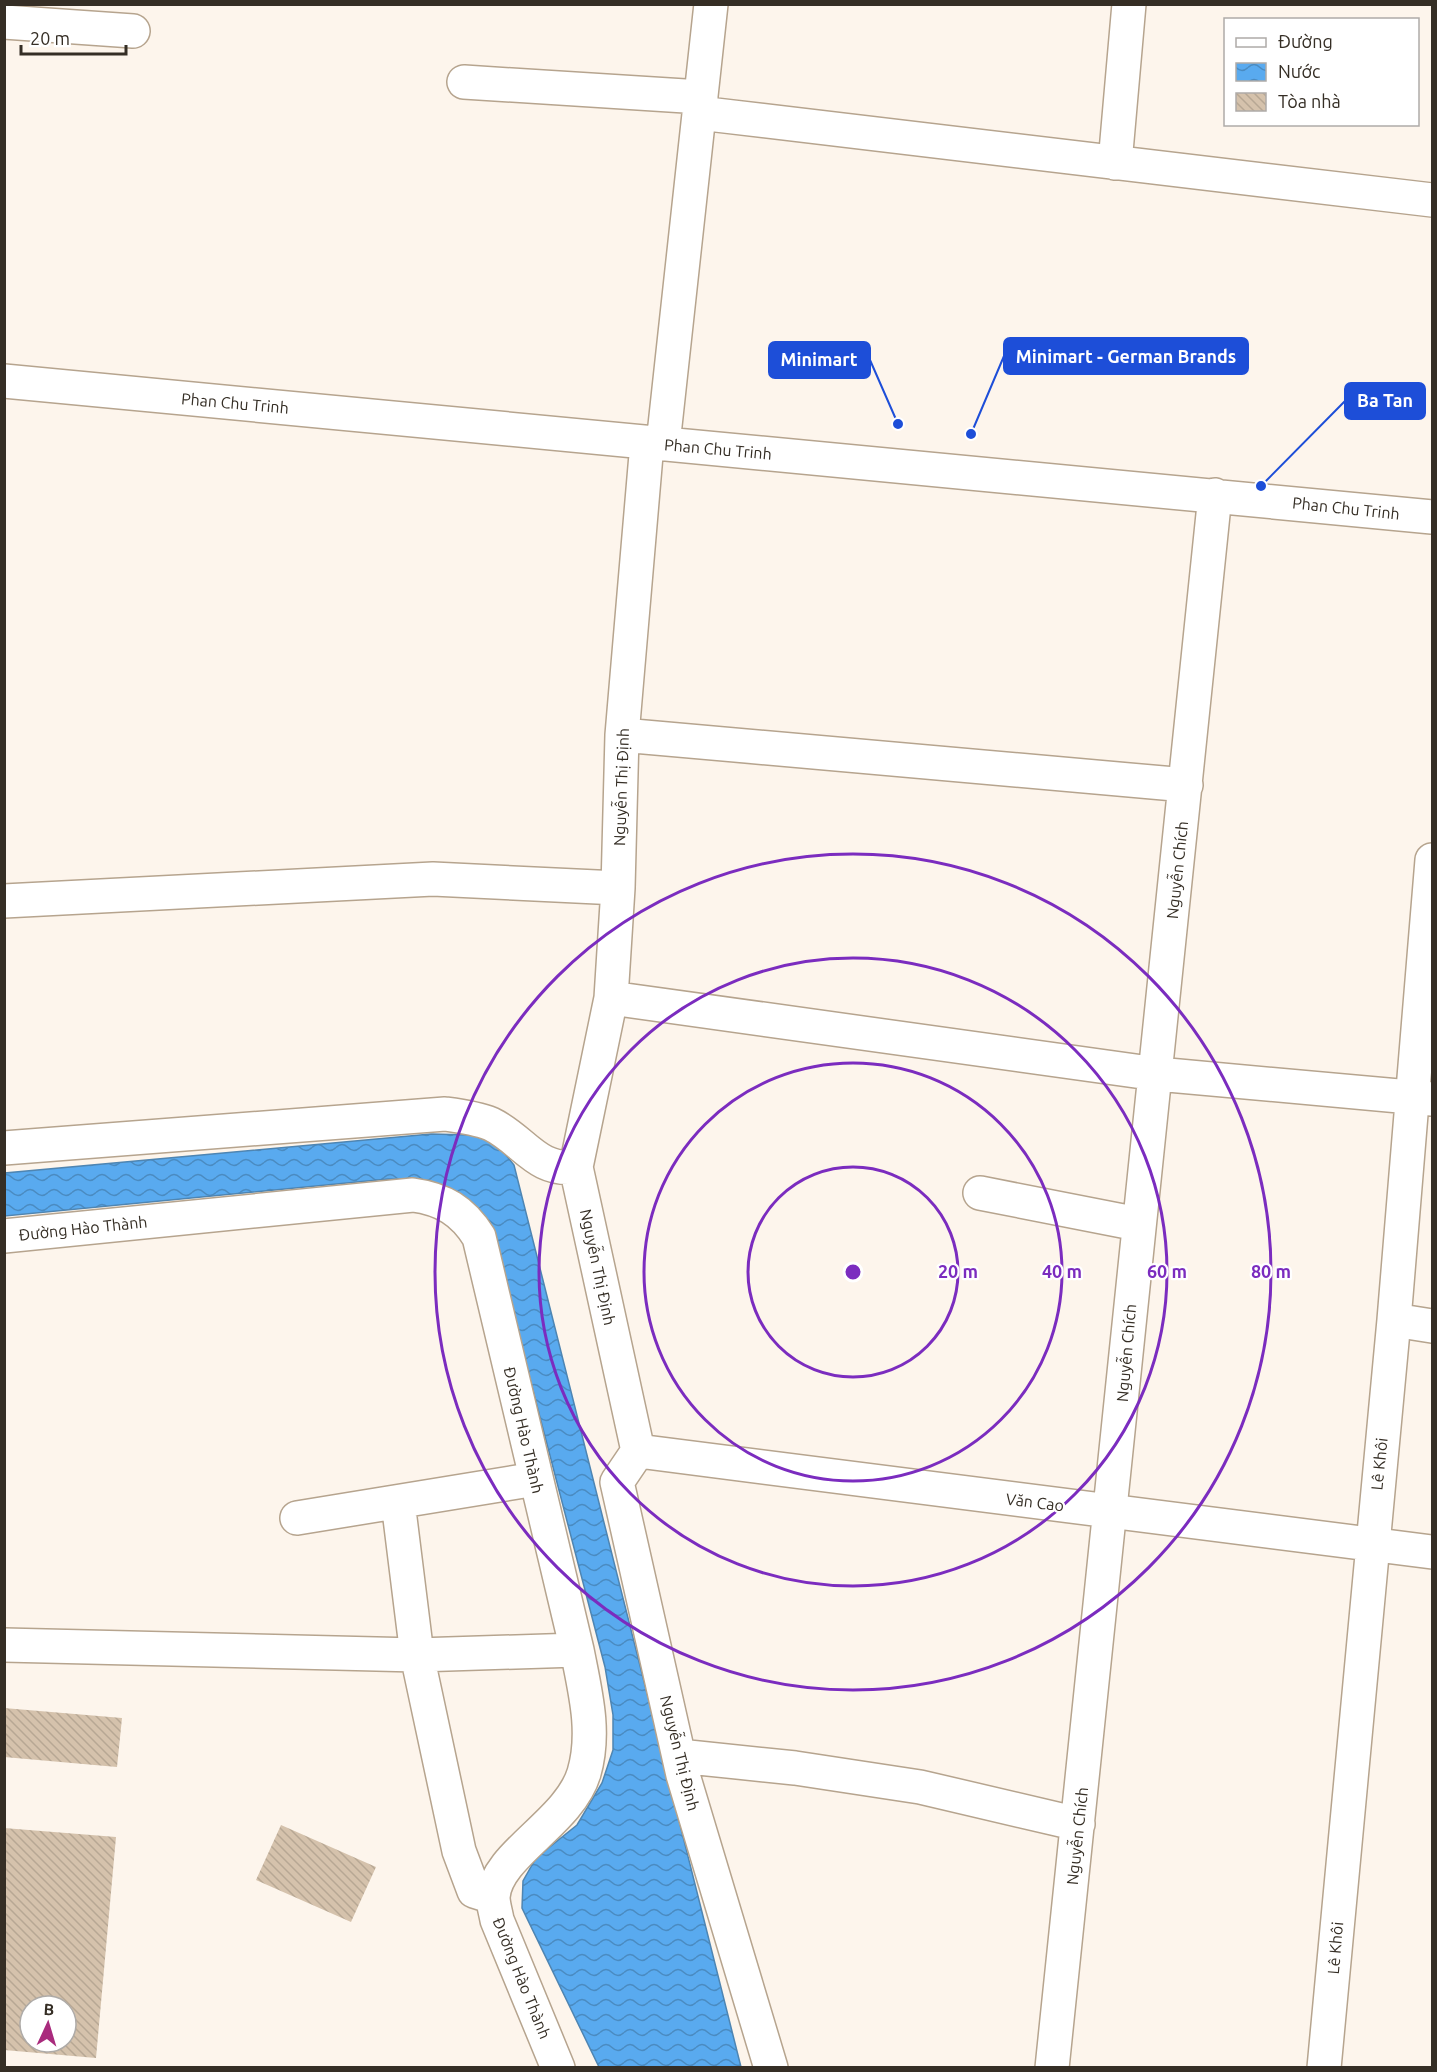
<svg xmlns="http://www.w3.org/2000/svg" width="1437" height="2072" font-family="Ubuntu,sans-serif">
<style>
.water{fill:url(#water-waves);stroke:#4e85b2;stroke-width:1.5}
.building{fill:url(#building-back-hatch);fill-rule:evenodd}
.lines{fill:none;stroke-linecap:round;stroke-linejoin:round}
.minor-casing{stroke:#b6a48e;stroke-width:36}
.minor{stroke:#fff;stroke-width:33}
.ring{fill:none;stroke:#7b2cbf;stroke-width:3}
.labels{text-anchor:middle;stroke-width:4.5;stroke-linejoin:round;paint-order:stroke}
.street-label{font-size:16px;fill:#352e25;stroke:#fff}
.centre{fill:#7b2cbf;stroke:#fff;stroke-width:3}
.ring-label{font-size:18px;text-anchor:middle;font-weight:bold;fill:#7b2cbf;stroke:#fff;stroke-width:4.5;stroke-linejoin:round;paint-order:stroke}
.leader{fill:none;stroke:#1d4ed8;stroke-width:2}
.callout-dot{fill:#1d4ed8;stroke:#fff;stroke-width:2}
.callout{fill:#1d4ed8;stroke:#1d4ed8;stroke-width:2}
.callout-label{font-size:18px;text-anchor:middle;font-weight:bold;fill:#fff}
</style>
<defs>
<pattern id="water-waves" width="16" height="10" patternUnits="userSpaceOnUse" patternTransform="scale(1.5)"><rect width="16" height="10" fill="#59aaef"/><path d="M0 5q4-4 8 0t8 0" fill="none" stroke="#4a8bc1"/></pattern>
<pattern id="building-back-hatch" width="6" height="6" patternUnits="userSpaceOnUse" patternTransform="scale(1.5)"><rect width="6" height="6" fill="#d5c2ac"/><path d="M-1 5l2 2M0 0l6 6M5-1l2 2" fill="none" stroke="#b7a794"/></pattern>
</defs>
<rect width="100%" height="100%" fill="#fdf5ec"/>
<path class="water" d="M431,1134L471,1135L496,1143L514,1165L741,2067H599L522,1908L523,1881L536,1858L577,1825L602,1783L613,1750V1715L605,1667L491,1229C462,1186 439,1180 388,1179L5,1216V1173Z"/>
<path class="building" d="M4,1708L122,1718L117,1767L4,1757Z
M281,1825L376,1867L351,1922L256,1880Z
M4,1828L116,1837L96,2058L4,2050ZM30,2006H66V2042H30Z"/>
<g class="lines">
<defs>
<path id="minor" d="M4,22L133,31
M464,82L701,97
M699,113L1432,200
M1115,163L1129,4
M4,381L1432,517
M647,443L622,735L618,888L611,998L576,1167L638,1451L617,1482L683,1775L771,2068
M663,444L711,4
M622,735L1186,785
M4,901L433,879L618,888
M611,998L1157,1074L1432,1099
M4,1148L445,1114C460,1116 476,1118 491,1124C524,1140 536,1172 576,1167
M980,1193L1138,1224
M4,1236L413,1195C443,1199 463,1211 479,1237L577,1650C585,1691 596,1732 584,1773C569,1823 496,1854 493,1897C493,1905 496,1913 497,1920L558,2068
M1394,1320L1432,1326
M638,1451L1432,1552
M398,1502L417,1655L459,1851L474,1891L493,1897
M297,1518L536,1479
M4,1645L417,1655L577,1650
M679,1756L795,1768L920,1787L1078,1824
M1052,2068L1215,495
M1324,2068L1394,1320L1432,860"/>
</defs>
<use href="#minor" class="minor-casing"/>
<use href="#minor" class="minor"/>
</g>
<g class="ring">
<circle cx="853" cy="1272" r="105"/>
<circle cx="853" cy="1272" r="209"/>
<circle cx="853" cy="1272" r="314"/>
<circle cx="853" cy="1272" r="418"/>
</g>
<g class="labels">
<g class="street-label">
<text transform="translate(235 403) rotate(5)" y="6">Phan Chu Trinh</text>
<text transform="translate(718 449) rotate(5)" y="6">Phan Chu Trinh</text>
<text transform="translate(1346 508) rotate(6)" y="6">Phan Chu Trinh</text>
<text transform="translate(621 787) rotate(-88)" y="6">Nguyễn Thị Định</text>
<text transform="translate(1177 870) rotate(-84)" y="6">Nguyễn Chích</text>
<text transform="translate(83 1228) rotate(-6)" y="6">Đường Hào Thành</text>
<text transform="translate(598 1267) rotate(78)" y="6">Nguyễn Thị Định</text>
<text transform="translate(1126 1353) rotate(-85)" y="6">Nguyễn Chích</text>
<text transform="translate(524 1430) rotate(77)" y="6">Đường Hào Thành</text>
<text transform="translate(1379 1464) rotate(-84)" y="6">Lê Khôi</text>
<text transform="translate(1035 1502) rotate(7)" y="6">Văn Cao</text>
<text transform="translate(680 1753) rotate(76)" y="6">Nguyễn Thị Định</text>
<text transform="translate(1077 1836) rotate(-84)" y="6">Nguyễn Chích</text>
<text transform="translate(1335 1948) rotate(-85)" y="6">Lê Khôi</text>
<text transform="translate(522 1978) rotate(68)" y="6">Đường Hào Thành</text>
</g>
</g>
<circle cx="853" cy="1272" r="9" class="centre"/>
<g class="ring-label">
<text x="958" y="1278">20 m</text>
<text x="1062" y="1278">40 m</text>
<text x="1167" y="1278">60 m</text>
<text x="1271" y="1278">80 m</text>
</g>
<path class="leader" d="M971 434L1004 356M898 424L870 360M1261 486L1345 401"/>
<g class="callout-dot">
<circle cx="971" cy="434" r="6"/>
<circle cx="898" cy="424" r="6"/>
<circle cx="1261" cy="486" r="6"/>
</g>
<g class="callout">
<rect x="1004" y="338" width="244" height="36" rx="6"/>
<rect x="769" y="342" width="101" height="36" rx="6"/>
<rect x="1345" y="383" width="80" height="36" rx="6"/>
</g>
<g class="callout-label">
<text x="1126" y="363">Minimart - German Brands</text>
<text x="819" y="366">Minimart</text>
<text x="1385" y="407">Ba Tan</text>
</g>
<rect width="1437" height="2072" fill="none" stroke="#352e25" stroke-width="12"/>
<rect x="1224" y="18" width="195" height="108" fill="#ffffff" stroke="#aeaba8" stroke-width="1.5"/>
<rect x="1236" y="38" width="30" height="9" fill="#ffffff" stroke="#aeaba8" stroke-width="1.5"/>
<text x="1278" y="48" font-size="18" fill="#352e25">Đường</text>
<rect x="1236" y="63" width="30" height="18" fill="url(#water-waves)" stroke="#aeaba8" stroke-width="1.5"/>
<text x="1278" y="78" font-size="18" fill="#352e25">Nước</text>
<rect x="1236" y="93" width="30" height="18" fill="url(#building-back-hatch)" stroke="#aeaba8" stroke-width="1.5"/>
<text x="1278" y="108" font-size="18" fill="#352e25">Tòa nhà</text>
<g transform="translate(48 2024) rotate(4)"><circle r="28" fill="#ffffff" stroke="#aeaba8" stroke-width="1.5"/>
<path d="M0-4.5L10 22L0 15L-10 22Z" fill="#a92b7d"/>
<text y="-9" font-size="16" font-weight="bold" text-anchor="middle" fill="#352e25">B</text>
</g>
<path d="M21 45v9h105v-9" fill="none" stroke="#352e25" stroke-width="3"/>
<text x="30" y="45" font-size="18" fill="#352e25" stroke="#ffffff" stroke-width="4.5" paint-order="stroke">20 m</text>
</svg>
